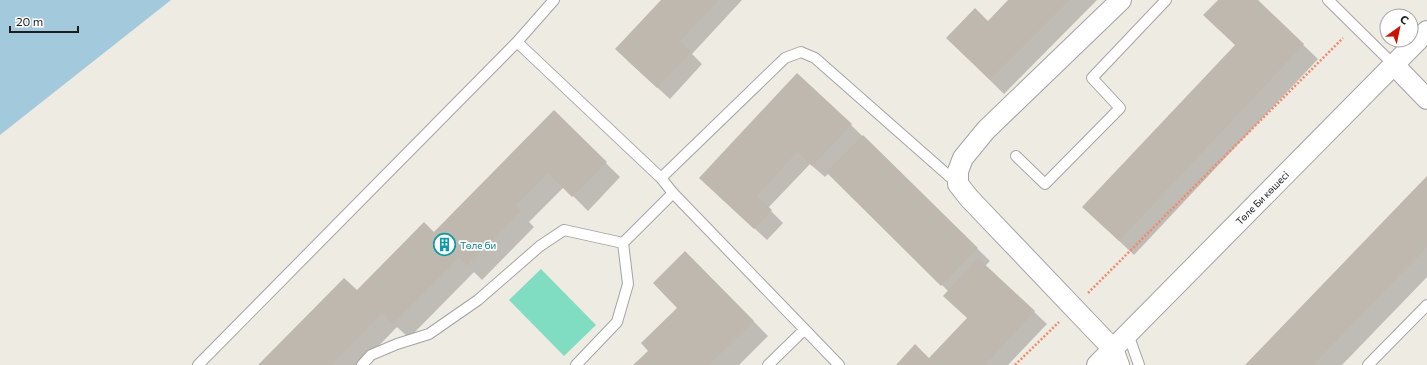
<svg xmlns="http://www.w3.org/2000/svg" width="1427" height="365" font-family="Commissioner,sans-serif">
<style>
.pitch{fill:#81ddc2}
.water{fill:#a3cadc}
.shadow{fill:#0003}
.building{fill:#bfb8af}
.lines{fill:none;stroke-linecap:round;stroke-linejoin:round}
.service-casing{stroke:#a4a4a4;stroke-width:12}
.minor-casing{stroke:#a4a4a4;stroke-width:22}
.path{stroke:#f8866a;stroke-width:2.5;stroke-dasharray:2 2;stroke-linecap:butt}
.service{stroke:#fff;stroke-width:10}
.minor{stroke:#fff;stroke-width:20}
.labels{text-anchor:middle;stroke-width:3.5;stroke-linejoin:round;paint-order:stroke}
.street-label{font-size:10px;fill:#1d1d1d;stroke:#fff}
.culture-label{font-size:10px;fill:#0d838f;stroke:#fff;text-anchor:start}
</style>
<rect width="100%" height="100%" fill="#eeebe3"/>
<path class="pitch" d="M541,269L596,325L564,356L509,300Z"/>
<path class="water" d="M0,0H171L0,135Z"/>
<path class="shadow" d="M662,0H742L692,54L702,64L670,99L628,61Z
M1009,0H1097L1004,94L947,38L988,22Z
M1219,0H1256L1318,59L1134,255L1098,221L1236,45Z
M554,112L620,177L588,211L564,187L529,222L534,227L482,280L474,272L409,338L397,327L360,365H260L434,233Z
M851,125L990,261L985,266L1047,324L1008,365H897L929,359L968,318L948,291L829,173L825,177L810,164L768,208L783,223L767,240L713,190Z
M1427,177V277L1342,365H1246Z
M685,252L768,336L739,365H635L649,351L678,308Z"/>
<path class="building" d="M661,0H719L680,41L691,52L657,88L615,49Z
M1008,0H1070L990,80L946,38L975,8L988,21Z
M1218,0H1258L1304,44L1119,241L1082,207L1235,45L1203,15Z
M797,73L852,124L812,166L797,152L757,196L772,210L754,229L699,178Z
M554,110L607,162L572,197L548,173L515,206L521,211L467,266L459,258L393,324L382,313L331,365H258L344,278L357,290L424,222L434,232Z
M863,135L978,248L941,286L826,172Z
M1427,176V247L1313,365H1245Z
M685,251L754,321L709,365H633L648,351L641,343L677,308L653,283Z
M978,258L1035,311L985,365H896L915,344L929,358L967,318L943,296Z"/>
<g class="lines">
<defs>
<path id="service" d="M1328,0L1394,65
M517,42L554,0
M1016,156L1045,184L1120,108L1092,78L1166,0
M661,178L785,58L801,52L815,58L958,184
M623,243L673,193
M1128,334L1139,365
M198,365L517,42L661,178L673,193L839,365
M362,365L371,355L397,344L429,334L478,300L540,246L564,230L623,243
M576,365L617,322L628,284L623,243
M768,365L804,330
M1368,365L1427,305"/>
<g id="minor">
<path d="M1394,65L1427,99"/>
<path id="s1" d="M1097,365L1427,31"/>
<path d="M1119,365L1113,349L969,198L958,184V171L963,158L986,130L1121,0"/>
</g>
</defs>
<use href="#service" class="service-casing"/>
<use href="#minor" class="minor-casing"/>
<path class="path" d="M1088,293L1343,38
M1015,365L1059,322"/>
<use href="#service" class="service"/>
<use href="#minor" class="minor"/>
</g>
<defs>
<symbol id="building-ring" viewBox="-11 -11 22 22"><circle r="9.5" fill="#fff" stroke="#0f9aa8" stroke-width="1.5"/><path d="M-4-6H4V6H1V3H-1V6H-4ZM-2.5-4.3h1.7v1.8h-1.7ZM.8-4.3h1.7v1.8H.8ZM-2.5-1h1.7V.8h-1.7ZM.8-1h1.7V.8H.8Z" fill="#0f9aa8"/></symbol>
</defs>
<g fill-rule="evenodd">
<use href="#building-ring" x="432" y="232" width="25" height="25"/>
</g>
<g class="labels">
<g class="street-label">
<text dy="4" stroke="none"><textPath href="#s1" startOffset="235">Төле Би көшесі</textPath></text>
</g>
<g class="culture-label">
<text x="460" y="249">Төле би</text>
</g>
</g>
<g transform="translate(1399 28) rotate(33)"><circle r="19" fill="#ffffff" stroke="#a5a5a5"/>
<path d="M0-3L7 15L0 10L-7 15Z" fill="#c81502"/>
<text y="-6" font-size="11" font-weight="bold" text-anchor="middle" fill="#1d1d1d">С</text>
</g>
<path d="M10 26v6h68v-6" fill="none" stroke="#1d1d1d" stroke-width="2"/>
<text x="16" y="26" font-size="12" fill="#1d1d1d" stroke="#ffffff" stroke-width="3" paint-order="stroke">20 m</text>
</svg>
